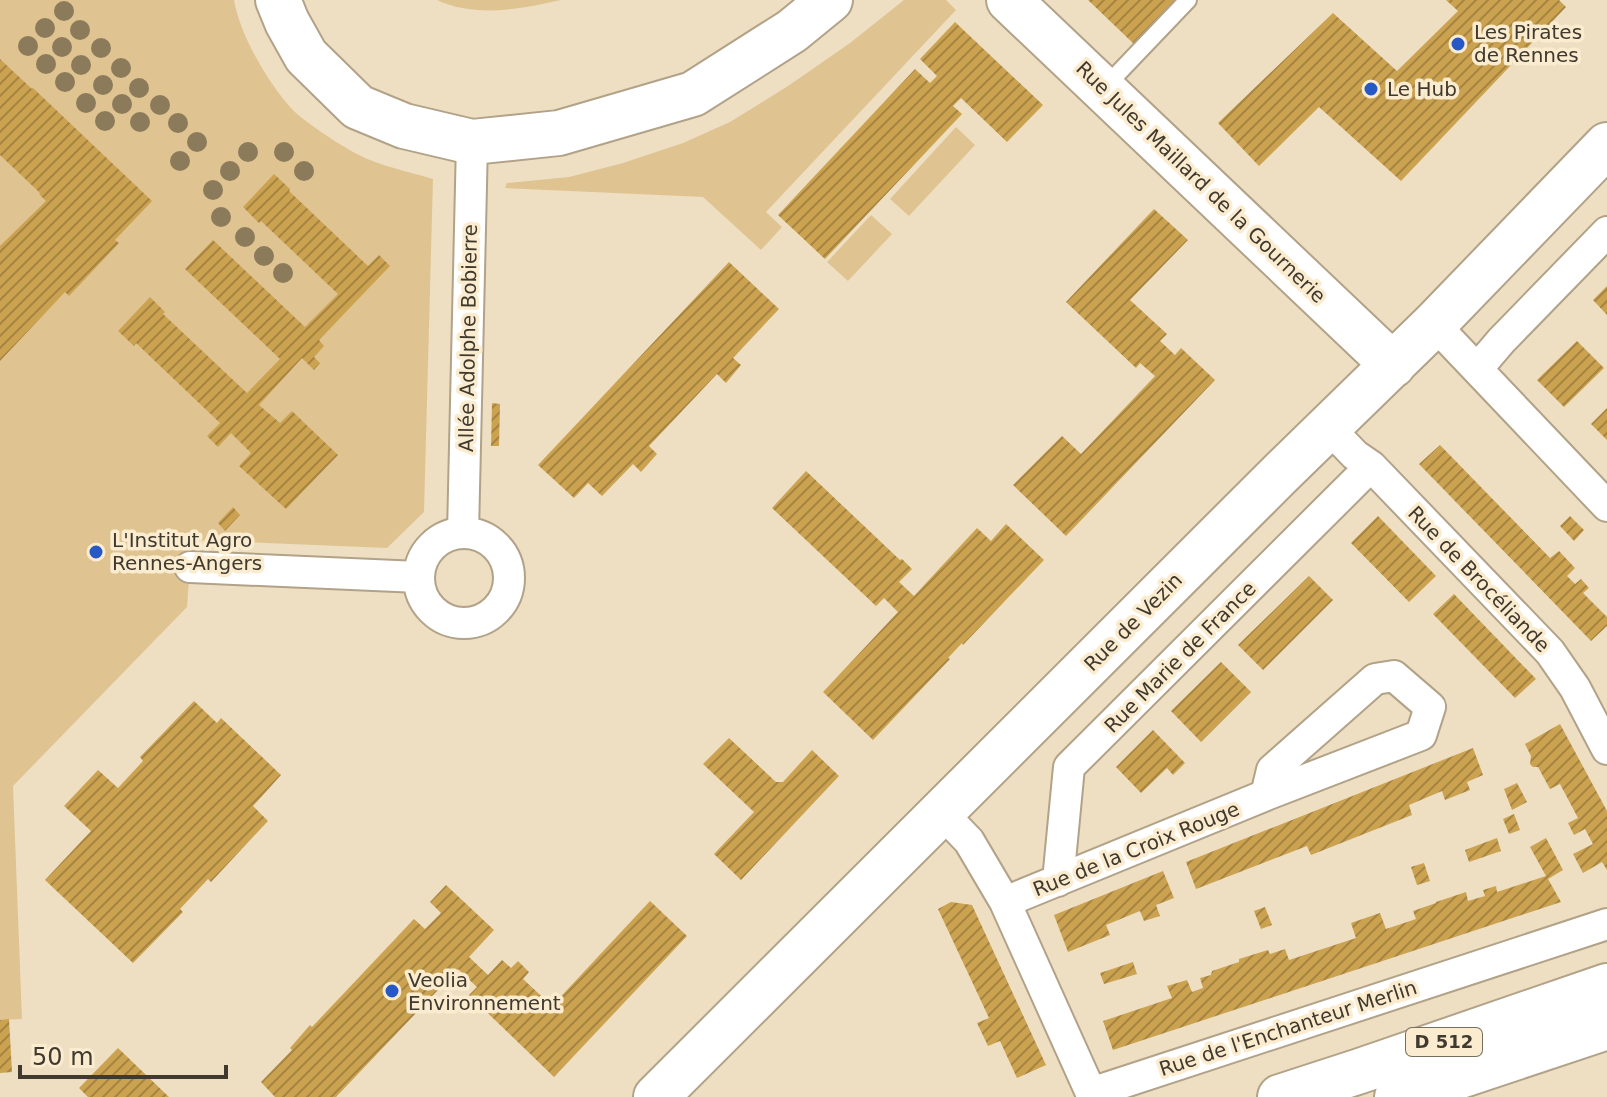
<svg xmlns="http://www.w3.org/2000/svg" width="1607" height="1097" font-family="'DejaVu Sans',sans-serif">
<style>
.green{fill:#dfc492}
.building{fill:url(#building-hatch)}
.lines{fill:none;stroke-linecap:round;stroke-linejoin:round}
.lane-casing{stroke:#b1a288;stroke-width:20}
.street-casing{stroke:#b1a288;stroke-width:34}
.secondary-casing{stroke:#b1a288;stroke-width:48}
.primary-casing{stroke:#b1a288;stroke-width:48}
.lane{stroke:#fff;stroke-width:16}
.street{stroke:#fff;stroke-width:30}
.secondary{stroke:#fff;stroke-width:44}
.primary{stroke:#fff;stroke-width:44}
.tree{fill:#8b7b5a}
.poi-dot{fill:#2659c6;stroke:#fbeccf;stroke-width:3}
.labels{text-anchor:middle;stroke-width:7;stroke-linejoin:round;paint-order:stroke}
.shield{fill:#fbeccf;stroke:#776f5e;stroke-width:2}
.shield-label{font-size:18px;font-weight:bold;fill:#3f392e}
.poi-label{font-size:20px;fill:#3f392e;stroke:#fbeccf;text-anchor:start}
.street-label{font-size:20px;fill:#3f392e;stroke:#fbeccf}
</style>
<defs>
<pattern id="building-hatch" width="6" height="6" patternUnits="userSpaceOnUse" patternTransform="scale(2)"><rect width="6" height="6" fill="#cba24f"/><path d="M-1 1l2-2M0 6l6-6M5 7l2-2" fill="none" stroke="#a68542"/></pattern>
</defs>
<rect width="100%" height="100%" fill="#eedfc3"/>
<path class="green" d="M0,0H234C240,35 267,81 291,108C304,122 340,145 357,154C377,165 410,172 433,179L424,512L387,548L192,540L187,607L13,786L22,1019L0,1020Z
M437,0H561C521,9 475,18 437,0Z
M904,0H946L956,10L766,212L782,227L761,250L703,197L505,188L507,183L569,177L623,163L683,143L730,122L788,86L850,43Z
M956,127L975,145L909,216L890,199Z
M871,215L892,234L848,281L827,262Z"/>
<path class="building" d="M1088,0H1178L1135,45Z
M1446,0H1559L1566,7L1401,181L1319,107L1259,166L1218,123L1333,13L1397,71L1458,11Z
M955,22L1043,105L1007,142L961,98L953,106L962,114L825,259L778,215L915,69L930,83L937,76L920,59Z
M0,59L32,89L33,88L152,201L115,240L119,243L69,296L65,292L0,361V246L46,201L39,194L40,193L0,155Z
M274,174L290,189L289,191L368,266L379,255L390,266L319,340L324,346L314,357L320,363L314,370L302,358L259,405L280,423L292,411L338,455L286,509L239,466L251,453L231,433L218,447L207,436L220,423L136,343L134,346L118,331L150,297L165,312L163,314L247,393L280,359L185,269L213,240L305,327L338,294L261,221L259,223L243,207Z
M1154,209L1188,240L1130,300L1167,334L1160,341L1175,355L1181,348L1215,380L1066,536L1013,485L1062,436L1081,454L1155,376L1140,363L1136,368L1066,302Z
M729,262L779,309L733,358L741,365L726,383L717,374L649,446L657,454L641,472L633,464L602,496L588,483L574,498L538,465Z
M1607,286V315L1593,300Z
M1577,341L1604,368L1564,407L1537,380Z
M492,403L500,404L499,446H491Z
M1607,408V440L1591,424Z
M1440,445L1550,558L1559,551L1575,568L1567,576L1575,584L1581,579L1589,588L1583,593L1607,617V626L1591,641L1419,464Z
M806,471L900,560L902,559L912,569L899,582L914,596L977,528L991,541L1006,524L1044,560L963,645L962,643L948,658L950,659L873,740L823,692L898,612L884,598L876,606L772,508Z
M233,507L240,515L225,531L218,523Z
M1378,516L1436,576L1409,602L1351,543Z
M1570,516L1584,530L1574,541L1560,526Z
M1309,576L1333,600L1263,670L1238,645Z
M1454,594L1536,679L1515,698L1433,614Z
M1221,662L1251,692L1201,742L1171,711Z
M194,701L217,723L221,718L281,775L253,806L268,821L211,882L208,879L180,909L183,912L133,963L45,880L91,831L64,806L98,770L118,788L143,761L140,757Z
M1560,724L1607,811V870L1602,862L1583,873L1573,854L1593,844L1585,829L1574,835L1568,823L1578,818L1560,784L1550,789L1538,767H1533L1530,764L1531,756L1525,744Z
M1153,730L1185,763L1173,775L1167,768L1141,793L1116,767Z
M729,738L776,782H783L812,750L839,776L741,880L714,854L754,812L703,764Z
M1473,748L1483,775L1467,782L1470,790L1445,800L1442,791L1409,805L1412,815L1311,855L1307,846L1196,889L1186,862Z
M1517,783L1527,802L1512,810L1504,789Z
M1514,814L1520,830L1509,834L1503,819Z
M1497,838L1501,851L1469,862L1465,850Z
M1546,838L1563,870L1548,879L1561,902L1113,1050L1103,1021L1172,998L1167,986L1187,980L1192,992L1203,988L1200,978L1211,975L1212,971L1239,962V959L1268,950L1270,954L1285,949L1289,960L1356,938L1351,923L1380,913L1386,929L1416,919L1413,911L1436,903V902L1466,892L1468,901L1485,896L1483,890L1496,886L1497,892L1546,876L1530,847Z
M1424,863L1430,881L1417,885L1411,867Z
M1163,871L1174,898L1156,905L1160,916L1144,921L1140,911L1106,925L1110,935L1068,952L1054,915Z
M446,885L494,930L469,957L488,975L502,960L511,968L518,961L529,972L523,979L552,1006L650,901L687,936L554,1077L469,995L477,987L458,969L336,1097H275L261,1082L292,1050L290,1048L310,1025L312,1027L414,919L425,929L441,913L430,902Z
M951,902L972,905L1046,1065L1017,1078L1000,1041L988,1046L977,1023L989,1018L938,909Z
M1265,907L1272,925L1261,929L1254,911Z
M1133,962L1137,974L1104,984L1100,973Z
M9,1019L12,1072L0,1073V1020Z
M118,1048L169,1097H88L79,1088Z"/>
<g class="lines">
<defs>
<path id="lane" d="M1104,88L1188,0"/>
<path id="street" d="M1434,324L1607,506
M1478,368L1501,341L1607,232
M1328,427L1355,455L1371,466L1550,652L1575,688L1607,749
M463,533L472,142
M419 578a45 45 0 1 1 90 0a45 45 0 1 1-90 0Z
M190,567L419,577
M1394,676L1430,707L1421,735L1266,795L1272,770L1375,679Z
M942,813L969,841L1005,902L1091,1093L1607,924
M1058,881L1069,767L1371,466
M1005,902L1266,795"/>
<path id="secondary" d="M278,0L287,22L306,56L358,107L404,126L472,142L559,133L693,94L792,31L830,0
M1009,0L1393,365
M656,1097L1280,474L1434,324L1607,145"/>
<path id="primary" d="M1280,1097L1360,1071L1607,986
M1397,1097L1607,1027"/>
</defs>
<use href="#lane" class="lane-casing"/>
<use href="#street" class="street-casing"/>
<use href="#secondary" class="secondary-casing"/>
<use href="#primary" class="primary-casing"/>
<use href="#lane" class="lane"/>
<use href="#street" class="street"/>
<use href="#secondary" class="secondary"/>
<use href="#primary" class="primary"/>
</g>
<g class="tree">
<circle cx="64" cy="11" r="10"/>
<circle cx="45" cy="28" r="10"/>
<circle cx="80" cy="30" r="10"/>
<circle cx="28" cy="46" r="10"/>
<circle cx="62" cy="47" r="10"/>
<circle cx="101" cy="48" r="10"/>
<circle cx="46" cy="64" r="10"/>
<circle cx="81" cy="65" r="10"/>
<circle cx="121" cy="68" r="10"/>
<circle cx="65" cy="82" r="10"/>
<circle cx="103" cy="85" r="10"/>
<circle cx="139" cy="88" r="10"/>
<circle cx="86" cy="103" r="10"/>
<circle cx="122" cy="104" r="10"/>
<circle cx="160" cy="105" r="10"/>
<circle cx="105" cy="121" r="10"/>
<circle cx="140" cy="122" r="10"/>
<circle cx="178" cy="123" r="10"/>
<circle cx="197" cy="142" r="10"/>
<circle cx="248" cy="152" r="10"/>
<circle cx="284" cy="152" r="10"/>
<circle cx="180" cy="161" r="10"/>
<circle cx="230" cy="171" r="10"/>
<circle cx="304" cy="171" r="10"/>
<circle cx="213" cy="190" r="10"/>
<circle cx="221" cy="217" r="10"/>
<circle cx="245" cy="237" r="10"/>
<circle cx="264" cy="256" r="10"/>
<circle cx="283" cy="273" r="10"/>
</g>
<g class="poi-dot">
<circle cx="1458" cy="44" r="8"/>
<circle cx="1371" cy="89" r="8"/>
<circle cx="96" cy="552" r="8"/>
<circle cx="392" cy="991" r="8"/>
</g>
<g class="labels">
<rect class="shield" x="1406" y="1028" width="76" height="28" rx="6"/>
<g class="shield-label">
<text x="1444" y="1048">D 512</text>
</g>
<g class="poi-label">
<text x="1474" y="39">Les Pirates<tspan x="1474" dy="23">de Rennes</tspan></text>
<text x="1387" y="96">Le Hub</text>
<text x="112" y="547">L'Institut Agro<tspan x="112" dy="23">Rennes-Angers</tspan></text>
<text x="408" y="987">Veolia<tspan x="408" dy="23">Environnement</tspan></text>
</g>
<g class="street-label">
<text transform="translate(1201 182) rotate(44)" y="7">Rue Jules Maillard de la Gournerie</text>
<text transform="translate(468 338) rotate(-89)" y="7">Allée Adolphe Bobierre</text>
<text transform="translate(1479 579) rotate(46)" y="7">Rue de Brocéliande</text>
<text transform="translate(1133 622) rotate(-45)" y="7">Rue de Vezin</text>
<text transform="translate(1180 657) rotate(-45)" y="7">Rue Marie de France</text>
<text transform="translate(1136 849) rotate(-22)" y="7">Rue de la Croix Rouge</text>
<text transform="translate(1288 1028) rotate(-18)" y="7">Rue de l'Enchanteur Merlin</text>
</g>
</g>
<path d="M20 1065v12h206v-12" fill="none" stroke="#3f392e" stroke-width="4"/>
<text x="32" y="1065" font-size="24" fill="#3f392e" stroke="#fbeccf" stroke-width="6" paint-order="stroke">50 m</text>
</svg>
